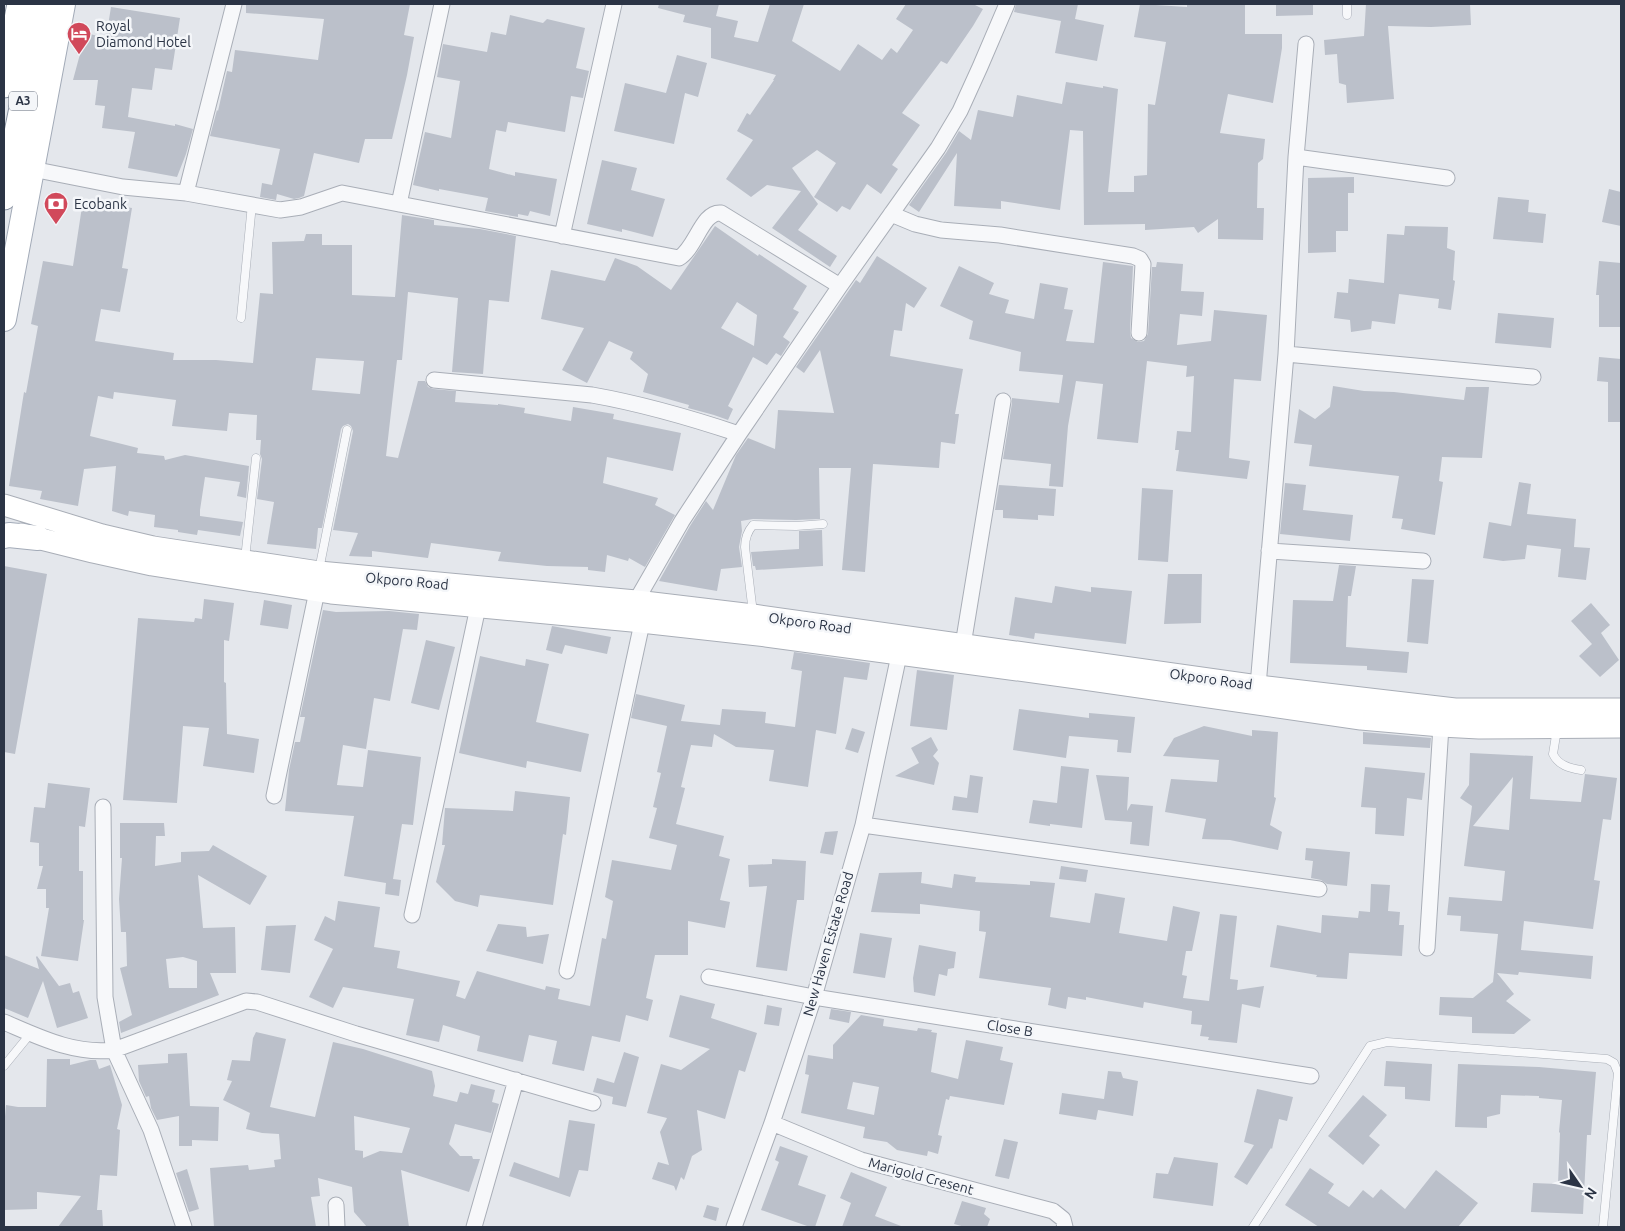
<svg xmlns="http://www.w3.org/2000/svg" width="1625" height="1231" font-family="Ubuntu,sans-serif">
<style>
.building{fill:#bbc0ca;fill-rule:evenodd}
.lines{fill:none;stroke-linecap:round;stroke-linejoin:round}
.service-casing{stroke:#a9aeb7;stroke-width:9}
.minor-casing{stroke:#a9aeb7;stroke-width:17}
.secondary-casing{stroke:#a9aeb7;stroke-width:23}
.primary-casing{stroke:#a3abb8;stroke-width:26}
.trunk-casing{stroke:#8b94a3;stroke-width:27}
.service{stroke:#f7f8fa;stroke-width:8}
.minor{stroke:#f7f8fa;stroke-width:15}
.secondary{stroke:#fff;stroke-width:21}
.primary{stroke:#fff;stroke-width:24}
.trunk{stroke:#fff;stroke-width:25}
.labels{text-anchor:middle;stroke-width:5;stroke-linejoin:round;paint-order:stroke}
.shield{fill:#f4f6f9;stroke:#676e7b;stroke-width:1}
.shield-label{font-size:12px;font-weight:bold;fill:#2b3445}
.poi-label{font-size:14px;fill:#2b3445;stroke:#f4f6f9;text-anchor:start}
.street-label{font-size:14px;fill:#2b3445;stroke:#f4f6f9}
</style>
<rect width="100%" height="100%" fill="#e4e7ec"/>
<path class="building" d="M246,4H410L404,35L414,37L407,75L392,139H365L359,163L314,153L304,196L299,198L294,199L277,194L276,200L260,197L262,183L272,185L280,149L210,136L217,110L218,111L227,71L232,72L235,50L318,60L324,19L246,13Z
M659,4H719L716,16L738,21L734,37L758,42L770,4H804L792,41L840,71L858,44L882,60L891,48L897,53L913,30L896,19L906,4H973L983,9L973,26L947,64L941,61L902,113L920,125L892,165L898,169L881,194L867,184L850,210L842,206L837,212L814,197L836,163L817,150L792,168L818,204L798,230L837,256L830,267L772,228L801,191L767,185L751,197L726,179L753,140L737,131L747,113L750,115L774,80H773L776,75L711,58V28L683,22L685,15L658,8Z
M1016,4H1078L1075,19L1104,25L1097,61L1055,53L1061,21L1014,12Z
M1140,4L1187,7V4H1245V34H1282V48L1273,103L1228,94L1220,133L1265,139L1263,159L1258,163L1257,208H1264L1263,240L1218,239V219L1198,233L1194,227L1145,230V224L1084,225L1083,131L1070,130L1060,210L1001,201V209L954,206L957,153L919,212L909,205L946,153L959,131L971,140L978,110L1013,117L1017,95L1062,104L1066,82L1103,88V86L1118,89L1108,192H1134V176L1147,175L1148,104L1155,105L1166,42L1134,37Z
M1276,4H1313V15L1276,16Z
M1366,4H1470L1471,25L1431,27L1388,26L1394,99L1347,103L1346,85L1339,83L1337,54L1325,55L1324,40L1364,36Z
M111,7L180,18L172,70L155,68L152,90L132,88L128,117L175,126V124L193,129L186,154L177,177L128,168L135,132L102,128L105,106L95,105L98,80H73L80,54L76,53L82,32L106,38Z
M510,15L543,23L547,19L585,28L576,68L589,71L583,98L571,96L565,132L508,122L506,132L496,130L489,169L515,176V172L557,179L550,216L530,211L528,216L518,214V217L485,211L488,198L439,189V191L413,185L425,132L451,138L460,81L437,77L443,44L487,52L491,32L506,35Z
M677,55L707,63L698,97L685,93L674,144L614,131L625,83L666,93Z
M602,160L637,168L631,190L665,199L653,237L622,229V232L587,224Z
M1354,177V193H1348V231H1336V252L1308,253V178Z
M1609,189L1621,192V226L1602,222Z
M1498,197L1529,200L1528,212L1546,214L1543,243L1493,239Z
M83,200L132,208L122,268L128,269L120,312L101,309L95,341L174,353L173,360H216L253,363L260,293L273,294L272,242L304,241L306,234H322V245H352V295L395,297L402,215L434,220V225L480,229L516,236L509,302L489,300L483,374L452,372L458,298L408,292L402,360H397L386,456L398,458L418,381H425L428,387L433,389L456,391L455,402L498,405V404L525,408L524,413L571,421L573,407L614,414L613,419L681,433L673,471L607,457L603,483L658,498L655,505L675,515L645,567L629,558L628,561L607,555L605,572L588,570V567L547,566L498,561L501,552L431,543L428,558L372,551V557L349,556L358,533L333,530L353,431L351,426L348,424L343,426L341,429L322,528H318L316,549L267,544L274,502L257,499L262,459L260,454L261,440H256L257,415L229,413L227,431L172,426L176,400L114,392L113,399L98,396L90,436L138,448L137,453L164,456L165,460L185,455L249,466L246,498L237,496L240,482L205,477L200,510V516L243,522L240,536L198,530L197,535L178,532V530L154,527L155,515L129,511L128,516L112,511L116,466L84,469L78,506L40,499L42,491L9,486L24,392L26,393L38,326L31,324L43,261L73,266ZM316,358L364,361L360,394L312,390Z
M715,226L758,256L759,254L807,286L793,309L799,312L783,337L790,342L781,356L776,353L767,365L753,357L728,406L733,409L728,420L714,415L688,408L689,405L643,392L648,374L630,359L633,352L609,341L587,383L562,370L584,328L541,319L551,270L605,281L615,258L637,266L671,290ZM737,302L757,315L754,346L721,328Z
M1405,226L1448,227L1447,248L1455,251L1453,280L1455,281L1451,310L1438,308L1439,299L1399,294L1395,324L1372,321L1371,329L1351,332L1350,320L1334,318L1337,292L1348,293L1349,279L1384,283L1387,234L1404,235Z
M877,256L927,288L914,308L906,303L902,331L894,330L890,356L963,369L955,414H959L955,444L941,442L939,468L873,464L865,572L842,570L851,468H819L820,519L796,520L753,519L741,521L742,531L739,547L742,567L721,569L717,591L659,581L690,526L706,501L713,510L736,455L748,438L775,449L778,410L834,413L820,350L804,373L796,367L856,280L860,283Z
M1599,261L1621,263V327H1599V295H1596Z
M1103,262L1133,266L1130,332L1131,338L1138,342L1144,341L1148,334L1152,267H1156L1157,262L1183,264L1181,291L1204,292L1202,316L1180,314L1177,345L1211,341L1214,310L1267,315L1261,381L1234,379L1229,458L1250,461L1247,479L1176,471L1179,450H1175L1177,431L1191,432L1194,376L1186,377L1187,366L1147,361L1138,443L1097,439L1103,384L1076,381L1068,426L1063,487L1049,486L1051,464L1003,459L1012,403V398L1059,403L1063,375L1019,371L1021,352L969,339L973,321L940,306L959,266L994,283L989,294L1009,300L1005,313L1034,319L1040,283L1068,288L1064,309L1073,310L1066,341L1094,343Z
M1498,313L1554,318L1551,348L1495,343Z
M1599,357L1621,359V422H1608V382L1597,381Z
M1333,386L1364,391L1394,392L1464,400L1466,387H1489L1482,458L1442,457L1439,481L1443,482L1435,535L1401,529L1403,519L1392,518L1399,476L1309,466L1312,445L1294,443L1299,409L1315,419L1330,407Z
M1519,482L1531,484L1527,514L1576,519L1574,547L1590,548L1586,580L1558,577L1561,549L1527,545L1525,559L1503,561L1483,558L1489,522L1511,526Z
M1285,483L1306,485L1303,510L1353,515L1350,541L1280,534Z
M999,485L1056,489L1054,516L1038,515V520L1003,518V510H995Z
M1142,488L1173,490L1168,562L1138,560Z
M822,530L823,566L756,570L755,566H753L751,552L799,549V531Z
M1339,565L1356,566L1351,596H1348L1346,647L1409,652L1407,673L1367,670V666L1290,663L1293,600L1333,601Z
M4,566L47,574L15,754L4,752Z
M1168,574H1202L1201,623L1164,624Z
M1412,579L1434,580L1428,644L1407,642Z
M1055,586L1091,592V587L1132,591L1126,644L1035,633L1034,639L1009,635L1015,597L1052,603Z
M204,599L234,603L229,641L224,640V682L226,683L227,734L259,739L254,773L203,766L209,728L183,726L177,803L123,800L138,618L194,622L195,618L202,619Z
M264,600L292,605L288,629L260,625Z
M1591,603L1610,625L1601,633L1619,660L1600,677L1579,656L1592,644L1571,621Z
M323,610L336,612L389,611L419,614L417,630L403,629L390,701L374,698L366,749L343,745L337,785L363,787L368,750L421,757L413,825L402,824L393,879L401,880L399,896L385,894L386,883L344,876L354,816L285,811L289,770L295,742H300L305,717H300Z
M552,626L611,637L607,654L565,645L562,654L546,650Z
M426,640L455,647L439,710L411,703Z
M794,652L870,663L867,680L844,677L836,734L816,730L808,787L769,781L774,750L736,747L714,734L712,747L691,745L681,787L685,788L676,824L724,836L719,856L730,859L720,900L730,902L725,928L688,921V955H655L646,998L653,1000L648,1021L626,1015L620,1042L592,1036L584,1071L552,1064L557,1041L529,1035L523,1062L477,1051L480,1036L443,1025L439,1042L406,1035L414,999L343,987L333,1008L309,997L333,949L314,940L325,916L335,921L338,901L380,907L374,947L400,951L397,968L460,981L456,996L465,999L477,971L545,990L546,986L560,989L558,999L590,1006L602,938L606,939L613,901L605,897L612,860L671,870L677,845L649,838L657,808L653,807L661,773L657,772L667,726L631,718L636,694L685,705L681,721L720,725L722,709L766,712L765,723L795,727L802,671L791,669Z
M480,656L525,666L526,659L549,664L536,722L589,734L581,772L527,761L526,768L459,753Z
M917,670L954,675L947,730L910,726Z
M1019,709L1089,718V713L1135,717L1131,753L1117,752L1118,740L1069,736L1066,758L1013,750Z
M1204,726L1252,736V730L1278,732L1274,797L1276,798L1270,825L1282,832L1278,850L1230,840L1202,839L1206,819L1165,812L1171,779L1217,782L1219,760L1163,756L1174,738Z
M852,728L865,732L858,753L845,749Z
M1363,732L1431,738L1430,748L1363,744Z
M931,737L938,750L933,756L939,763L934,785L895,776L919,763L911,748Z
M1470,753L1533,756L1530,799L1581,802L1585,774L1617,778L1611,820L1603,819L1594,880L1600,881L1593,929L1524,921L1521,950L1593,956L1591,979L1519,972L1518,975L1497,973L1514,994L1506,1001L1531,1020L1514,1034L1472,1033V1017L1439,1015L1440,997L1473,998L1493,982L1498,934L1460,931L1461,916L1447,915L1449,897L1502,901L1505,871L1464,866L1472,806L1460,798L1469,785ZM1513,777L1509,830L1473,826Z
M1061,766L1089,769L1082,828L1050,824V826L1029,823L1033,800L1057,803Z
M1365,767L1425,773L1422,800L1407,798L1404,836L1375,834L1376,808L1361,807Z
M970,775L983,777L978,813L952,810L954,796L967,798Z
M1096,775L1129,777L1127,811L1131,804L1153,806L1149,846L1130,844L1132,822L1105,820Z
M48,783L90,788L85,827L79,826V871H83V920H84L78,961L41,956L49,908H46V889H37L43,866H39V843L30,842L34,807L45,808Z
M515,791L570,797L566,835L563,834L553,905L480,895L478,907L455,901L436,882L445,845H442L445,808L513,811Z
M120,823H164L165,836H156L155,866L181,862V852L209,851L213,845L267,876L250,905L198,875L203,928L235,927L236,973H210L219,995L121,1033L119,1022L132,1015L120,968L127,966L126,932H121L119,899L122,858H120ZM183,957L197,961V988H169L166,959Z
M838,831L833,855L820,853L825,832Z
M1306,848L1350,852L1347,886L1327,884L1321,880L1311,878L1313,861L1305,860Z
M772,859L806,861L804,900H797L787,971L756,967L767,886L749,887L748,865L772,864Z
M1061,866L1088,870L1086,882L1059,879Z
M922,872L921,883L952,888L954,874L976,877L975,882L1030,885V881L1055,883L1050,917L1090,923L1095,893L1125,898L1119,933L1167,941L1173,906L1200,912L1192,951H1186L1182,975L1187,976L1183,998L1209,1001L1220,914L1237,916L1230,979L1238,980L1237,990L1264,986L1260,1008L1242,1004L1237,1043L1208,1040L1209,1037L1200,1036L1202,1025L1191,1024L1192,1011L1144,1002L1143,1008L1086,997V1000L1068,997L1066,1009L1048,1005L1051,988L979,978L986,932L979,931L980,911L920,904V914L871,912L879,873Z
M1371,884L1390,885L1388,911L1400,912L1399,925H1404L1402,956L1349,953L1347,979L1316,977L1317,975L1270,967L1277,925L1321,933L1322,915L1358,918L1359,911L1370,912Z
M498,924L526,927L527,937L549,934L543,964L486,951Z
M296,925L290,973L261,970L266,926Z
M860,933L892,938L885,978L853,973Z
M919,945L956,952L954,968L948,969L947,976L939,974L935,996L914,992L913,978Z
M4,955L39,969L36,957L37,956L59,986L70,983L73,993L79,991L88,1018L57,1028L43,981L28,1018L4,1008Z
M680,995L715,1004L711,1018L757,1033L745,1072L739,1070L725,1119L697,1110L702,1150L692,1156L684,1180L681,1177L676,1191L674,1186L652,1179L658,1162L669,1165L660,1132L667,1118L647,1113L661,1064L681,1070L710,1049L669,1037Z
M767,1005L782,1008L779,1026L764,1024Z
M831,1009L851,1012L849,1023L829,1019Z
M861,1015L884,1019L883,1026L917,1031L918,1028L932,1030L931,1032L937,1033L931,1072L958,1079L966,1040L1003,1047L1000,1060L1013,1063L1004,1105L950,1096L949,1100L946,1099L938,1135L942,1136L938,1154L928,1151L927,1156L897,1150L887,1142L863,1138L865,1127L801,1113L809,1075L805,1074L808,1055L833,1059V1045ZM853,1082L879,1087L874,1115L847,1109Z
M256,1032L286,1039L270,1107L315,1117L333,1042L363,1049L432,1071L435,1086L433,1096L457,1102L460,1092L468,1094L471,1084L495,1090L492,1102L499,1104L491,1133L455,1124L449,1144L460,1156H472L473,1159H480L469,1192L401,1170L409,1227H367L354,1212L352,1187L318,1178L320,1196L311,1197L316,1227H214L210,1168L248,1165L249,1170L275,1167L274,1160L281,1159L279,1134L262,1133L246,1129L250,1113L223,1100L232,1081L227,1080L232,1060L250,1061L253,1038ZM354,1116L410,1128L402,1153L380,1151L363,1158V1151L355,1150Z
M624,1052L639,1057L626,1107L612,1104L613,1097L593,1092L597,1078L614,1083Z
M187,1053L190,1106L219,1107L218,1141L192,1140V1146H179V1116L157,1120L151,1108L149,1096L146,1097L139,1081L138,1065L168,1063V1054Z
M47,1059H70V1065L90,1060H96L99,1069L110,1065L122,1105L117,1129L120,1130L117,1176L100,1175L97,1210H102L103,1227H58L81,1196L37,1192V1209L4,1210V1128L6,1105L18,1107H46Z
M1386,1061L1432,1064L1430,1101L1405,1099V1087L1384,1086Z
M1458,1064L1539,1067L1596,1072L1591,1135H1587L1583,1214L1531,1212L1533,1183L1558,1184L1560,1133L1559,1132L1562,1100L1539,1098V1096L1501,1095L1500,1114L1487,1117V1128L1455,1127Z
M1108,1071L1121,1072L1123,1078L1138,1081L1133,1116L1098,1110L1096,1120L1059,1114L1062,1093L1104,1099Z
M1257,1089L1293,1097L1287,1121L1279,1119L1272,1149L1271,1148L1247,1185L1234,1177L1254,1145L1244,1142Z
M1363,1095L1387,1115L1369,1136L1380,1145L1363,1165L1328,1136Z
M569,1120L595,1124L588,1171L579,1170L570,1197L509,1176L514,1162L559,1178Z
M1004,1139L1018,1142L1009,1179L995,1176Z
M780,1146L808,1156L798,1185L826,1195L815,1227H810L761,1210L779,1162L775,1160Z
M1174,1157L1218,1163L1213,1206L1153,1198L1156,1173L1168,1174Z
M1310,1168L1334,1184L1328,1193L1349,1207L1363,1190L1373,1198L1381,1189L1405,1209L1436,1170L1478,1203L1458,1227H1319L1285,1205Z
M187,1169L199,1209L189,1212L176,1173Z
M851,1172L887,1187L875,1216L901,1226V1227H842L851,1203L840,1198Z
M962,1201L986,1208L984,1214L990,1219L987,1227H965L954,1224Z
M707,1205L719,1208L716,1221L703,1217Z"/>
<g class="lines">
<defs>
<path id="service" d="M1347,4V15
M241,318L252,204
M245,559L256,458
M319,570L347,430
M753,613L745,547C745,538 747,532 753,525L796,526L823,524
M1557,729L1553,754C1558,765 1569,768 1581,770
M4,1066L31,1033
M1253,1227L1370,1046L1387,1042L1607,1059L1614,1063L1618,1073L1603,1227"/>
<path id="minor" d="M1296,157L1447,178
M32,169L123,187L186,193L280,210L301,207L342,193L679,258C696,248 702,211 721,213L840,286
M186,193L234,4
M399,204L442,4
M891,214L915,224L941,230L1000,235L1133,256L1140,259L1143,264L1139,333
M562,236L614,4
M1286,354L1533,377
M434,380L592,395C643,404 691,418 739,434
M1269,551L1423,561
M636,601L682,521L739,434L840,286L938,148L960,111L980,67L1007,4
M963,645L1003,401
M1258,686L1286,354L1296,157L1306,44
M274,796L317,591
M103,807L105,997L114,1050L151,1130L184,1227
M863,825L1319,889
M412,915L478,607
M1427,948L1441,726
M567,971L642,623
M709,977L814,997L1311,1076
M4,1022C39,1037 75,1055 114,1050L246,1001L257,1002L356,1034L593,1103
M772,1123L861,1160L1053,1211L1063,1219L1065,1227
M336,1205L337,1227
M474,1227L516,1080
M734,1227L772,1123L814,997L863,825L899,655"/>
<path id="secondary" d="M4,505L102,535L153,547L319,572L636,601L753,615L1258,686L1455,709H1621
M21,534L93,552L152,565L331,593L632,621L766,636L1077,678L1361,719L1441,726L1479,728L1621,727"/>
<path id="primary" d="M4,319L63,4
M4,536L9,535L38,538"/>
<path id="trunk" d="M4,85L20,4
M4,197L43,4"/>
</defs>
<use href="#service" class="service-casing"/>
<use href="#minor" class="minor-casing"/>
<use href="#secondary" class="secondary-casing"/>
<use href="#primary" class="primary-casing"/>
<use href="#trunk" class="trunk-casing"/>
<use href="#service" class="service"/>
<use href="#minor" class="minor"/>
<use href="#secondary" class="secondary"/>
<use href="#primary" class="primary"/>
<use href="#trunk" class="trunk"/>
</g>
<defs>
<symbol id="hotel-pin" viewBox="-11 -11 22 30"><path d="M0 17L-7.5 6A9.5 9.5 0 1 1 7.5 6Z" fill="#d1495b" stroke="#f4f6f9"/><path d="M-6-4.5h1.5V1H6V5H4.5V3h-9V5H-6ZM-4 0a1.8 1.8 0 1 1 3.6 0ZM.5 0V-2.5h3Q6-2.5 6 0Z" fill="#fff"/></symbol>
<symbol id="bank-pin" viewBox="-11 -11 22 30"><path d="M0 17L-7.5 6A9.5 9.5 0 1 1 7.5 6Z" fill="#d1495b" stroke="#f4f6f9"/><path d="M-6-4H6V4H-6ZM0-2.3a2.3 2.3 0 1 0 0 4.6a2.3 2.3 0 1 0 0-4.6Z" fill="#fff"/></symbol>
</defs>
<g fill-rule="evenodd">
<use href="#hotel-pin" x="65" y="20" width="28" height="38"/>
<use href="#bank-pin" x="42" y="190" width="28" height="38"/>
</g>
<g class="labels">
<rect class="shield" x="9" y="91.5" width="28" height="19" rx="4"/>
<g class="shield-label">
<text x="23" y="105">A3</text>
</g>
<g class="poi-label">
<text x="96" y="31">Royal<tspan x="96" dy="16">Diamond Hotel</tspan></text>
<text x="74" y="209">Ecobank</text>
</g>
<g class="street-label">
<text transform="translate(407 581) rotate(5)" y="5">Okporo Road</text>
<text transform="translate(810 623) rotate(8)" y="5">Okporo Road</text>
<text transform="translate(1211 679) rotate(8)" y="5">Okporo Road</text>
<text transform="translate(828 944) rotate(-74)" y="5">New Haven Estate Road</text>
<text transform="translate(1010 1028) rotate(9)" y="5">Close B</text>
<text transform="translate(921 1176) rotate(15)" y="5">Marigold Cresent</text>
</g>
</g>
<rect width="1625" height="1231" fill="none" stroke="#2b3445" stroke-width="10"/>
<g transform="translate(1580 1186) rotate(124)" stroke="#f4f6f9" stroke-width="4" paint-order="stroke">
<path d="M0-4L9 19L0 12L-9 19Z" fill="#2b3445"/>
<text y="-8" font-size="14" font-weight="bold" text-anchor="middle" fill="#2b3445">N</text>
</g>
</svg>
